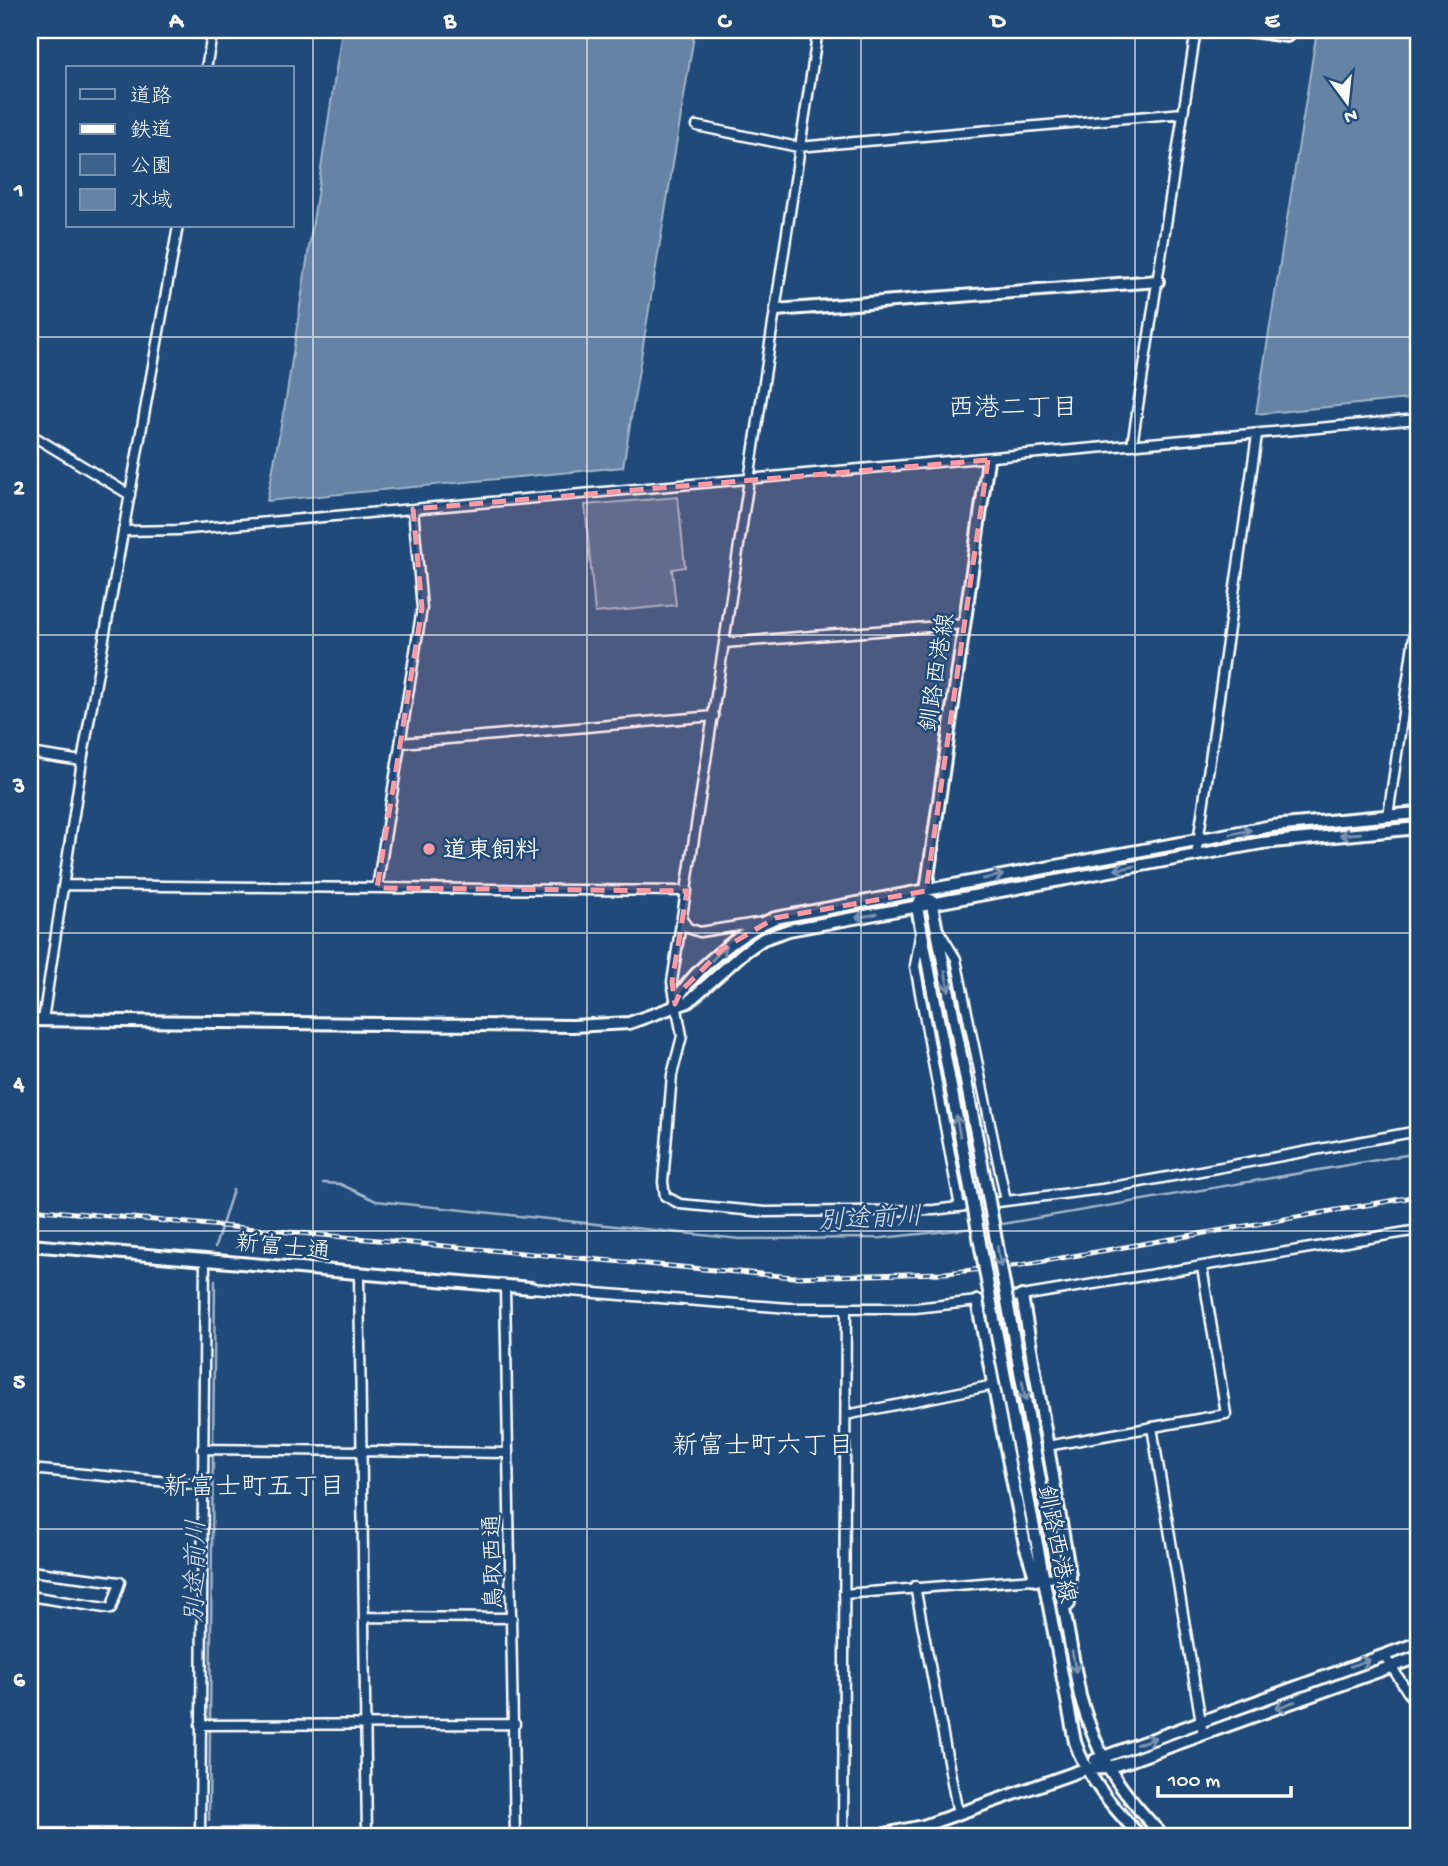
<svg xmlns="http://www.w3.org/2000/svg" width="1448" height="1866" font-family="'Gochi Hand','Klee One',sans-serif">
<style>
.green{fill:#3c618b;stroke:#9eb0c5;stroke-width:2}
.water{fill:#6583a4;stroke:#a3b5c8;stroke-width:2}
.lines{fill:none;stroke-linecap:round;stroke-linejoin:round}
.stream{stroke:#a3b5c8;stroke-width:2.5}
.street-casing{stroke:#fff;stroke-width:13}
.secondary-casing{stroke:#fff;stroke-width:16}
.street{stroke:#1f4a7a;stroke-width:8}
.secondary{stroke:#1f4a7a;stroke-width:10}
.rail-casing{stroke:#fff;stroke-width:5}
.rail{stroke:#1f4a7a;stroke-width:2.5;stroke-dasharray:8;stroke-linecap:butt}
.secondary-bridge-casing{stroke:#fff;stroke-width:16;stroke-linecap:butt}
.secondary-bridge{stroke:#1f4a7a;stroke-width:10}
.oneway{stroke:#7992af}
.marked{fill:#ff9aa2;fill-opacity:0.2;stroke:#ff9aa2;stroke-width:5;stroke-dasharray:14 9;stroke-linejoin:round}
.grid{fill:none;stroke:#fff;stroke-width:2;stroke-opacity:0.55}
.poi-dot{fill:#ff9aa2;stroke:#1f4a7a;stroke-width:2.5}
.labels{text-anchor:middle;stroke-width:5;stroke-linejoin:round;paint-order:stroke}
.street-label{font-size:24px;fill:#fff;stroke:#1f4a7a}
.poi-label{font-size:24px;font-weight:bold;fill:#fff;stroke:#1f4a7a;text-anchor:start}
.neighbourhood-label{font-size:26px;fill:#fff;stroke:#1f4a7a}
.water-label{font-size:26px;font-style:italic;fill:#d8e0e8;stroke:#1f4a7a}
.neatline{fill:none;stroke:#fff;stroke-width:2.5}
.grid-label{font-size:23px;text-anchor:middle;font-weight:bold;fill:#fff}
</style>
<rect width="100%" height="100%" fill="#1f4a7a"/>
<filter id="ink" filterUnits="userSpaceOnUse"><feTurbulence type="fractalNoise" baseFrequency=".0143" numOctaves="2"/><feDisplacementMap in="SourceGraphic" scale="14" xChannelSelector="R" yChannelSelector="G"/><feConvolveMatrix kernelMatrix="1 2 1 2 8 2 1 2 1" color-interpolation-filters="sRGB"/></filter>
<g filter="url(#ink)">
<path class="green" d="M678,497L685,567L672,569L676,605L595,613L585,505Z"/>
<path class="water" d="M342,30H695L623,467L267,501L286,399Z
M1317,30H1418V398L1256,414Z"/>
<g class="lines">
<path class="stream" d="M323,1183L340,1184L376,1201L740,1239L882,1238L975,1228
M996,1225L1418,1153
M215,1247L233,1190
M213,1445L215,1280
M210,1722L213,1452
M209,1820L210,1729"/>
<defs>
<path id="street" d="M818,30L672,982L682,1036L672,1075L663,1182L665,1196L680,1204L765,1212L934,1210L1102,1189L1418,1131
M206,68L213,30
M697,126L798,147L1183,113
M30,434L130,495
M1132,445L1196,30
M123,531L178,530L1418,419
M724,643L965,624
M401,743L714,716
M30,753L82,761
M1388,816L1418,609
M1196,856L1257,435
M64,885L687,891
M377,888L422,608L413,509
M682,919L688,928L700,932L763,922
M939,931L956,959L1006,1201
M920,936L915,966L960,1207
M43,1020L82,761L178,226
M359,1275L367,1836
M505,1288L515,1836
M531,1288L789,1308H915L1022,1296L1418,1230
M846,1415L994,1385
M1152,1427L1203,1734
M1047,1446L1226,1414L1202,1267
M202,1449L508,1453
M30,1469L201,1485
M30,1571L120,1582L111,1609L30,1596
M915,1586L958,1814
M844,1594L1059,1577
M364,1617L512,1618
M1384,1655L1418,1708
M200,1725L515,1724
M200,1835L205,1259
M843,1836L846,1308"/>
<path id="secondary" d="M1243,30L1287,36
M776,310L1158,281
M931,900L987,1190
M675,1004C689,972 742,931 775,918L1272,826L1418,813
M30,1020L573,1026L629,1023L688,1002L743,953L763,939L789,930L1262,843L1418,828
M971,1193L917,907L926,891L988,460
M30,1245L531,1288
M1022,1296L1070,1575L1069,1604
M977,1301L1025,1545L1036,1580
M1011,1323L1080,1696C1098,1759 1118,1789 1163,1836
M995,1325L1075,1742C1088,1780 1113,1807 1140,1836
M1095,1760L1418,1643
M30,1835L405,1836
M875,1836L923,1826L1085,1769L1106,1768L1132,1760L1418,1657"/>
</defs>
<use href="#street" class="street-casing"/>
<use href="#secondary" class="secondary-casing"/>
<use href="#street" class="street"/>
<use href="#secondary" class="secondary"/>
<defs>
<path id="rail" d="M30,1209L793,1277L945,1273L1021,1265L1418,1196"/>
</defs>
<use href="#rail" class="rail-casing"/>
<use href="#rail" class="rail"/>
<defs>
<path id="secondary-bridge" d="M987,1190L1011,1323
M971,1193L995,1325"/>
</defs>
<use href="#secondary-bridge" class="secondary-bridge-casing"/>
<use href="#secondary-bridge" class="secondary-bridge"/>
</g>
<defs><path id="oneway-shaft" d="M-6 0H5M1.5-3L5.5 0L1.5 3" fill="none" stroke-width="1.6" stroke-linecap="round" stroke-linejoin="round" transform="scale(1.75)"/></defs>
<g class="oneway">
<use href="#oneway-shaft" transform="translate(1241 832) rotate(-11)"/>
<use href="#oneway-shaft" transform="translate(1350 834) rotate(175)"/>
<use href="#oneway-shaft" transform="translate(1125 868) rotate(170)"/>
<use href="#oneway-shaft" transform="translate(993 877) rotate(-12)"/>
<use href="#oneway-shaft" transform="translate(866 916) rotate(170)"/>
<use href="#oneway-shaft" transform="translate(719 953) rotate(-45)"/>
<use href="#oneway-shaft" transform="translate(947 981) rotate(79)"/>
<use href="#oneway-shaft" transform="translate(958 1126) rotate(-101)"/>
<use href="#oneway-shaft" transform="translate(999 1257) rotate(80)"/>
<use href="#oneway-shaft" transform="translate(1024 1391) rotate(79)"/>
<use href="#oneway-shaft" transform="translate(1074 1662) rotate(80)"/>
<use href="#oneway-shaft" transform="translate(1360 1663) rotate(-19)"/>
<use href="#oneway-shaft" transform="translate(1285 1705) rotate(160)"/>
<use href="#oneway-shaft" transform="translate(1146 1741) rotate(-20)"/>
</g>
</g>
<path class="marked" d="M988,460L926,891L775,918L724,948L681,991L675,1004L672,982L687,891L377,888L422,608L413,509Z"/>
<path class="grid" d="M313,30V1836M587,30V1836M861,30V1836M1135,30V1836M30,337H1418M30,635H1418M30,933H1418M30,1231H1418M30,1529H1418"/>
<circle class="poi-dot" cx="429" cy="849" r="7"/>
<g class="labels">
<g class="street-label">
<text transform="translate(936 672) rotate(-81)" y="8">釧路西港線</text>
<text transform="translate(283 1246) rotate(6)" y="8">新富士通</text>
<text transform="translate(1058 1544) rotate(79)" y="8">釧路西港線</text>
<text transform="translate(492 1562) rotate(-91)" y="8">鳥取西通</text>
</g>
<g class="poi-label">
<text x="443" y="857">道東飼料</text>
</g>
<g class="neighbourhood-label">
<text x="1013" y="415">西港二丁目</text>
<text x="763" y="1453">新富士町六丁目</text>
<text x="254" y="1494">新富士町五丁目</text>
</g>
<g class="water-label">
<text transform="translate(870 1217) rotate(-3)" y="9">別途前川</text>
<text transform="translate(194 1571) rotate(-89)" y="9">別途前川</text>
</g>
</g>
<rect width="1448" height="1866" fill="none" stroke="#1f4a7a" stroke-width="77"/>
<rect x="66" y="66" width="228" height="161" fill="#1f4a7a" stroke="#7992af" stroke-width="2"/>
<rect x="80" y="89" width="35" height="10" fill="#1f4a7a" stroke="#7992af" stroke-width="2"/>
<text x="130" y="102" font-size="21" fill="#ffffff">道路</text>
<rect x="80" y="124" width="35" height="10" fill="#ffffff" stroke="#7992af" stroke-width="2"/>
<text x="130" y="136" font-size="21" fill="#ffffff">鉄道</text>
<rect x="80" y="154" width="35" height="21" fill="#3c618b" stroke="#7992af" stroke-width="2"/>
<text x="130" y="172" font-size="21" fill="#ffffff">公園</text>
<rect x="80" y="189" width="35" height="21" fill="#6583a4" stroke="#7992af" stroke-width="2"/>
<text x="130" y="206" font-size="21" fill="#ffffff">水域</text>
<g transform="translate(1347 102) rotate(165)" stroke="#1f4a7a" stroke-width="5" paint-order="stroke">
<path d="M0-5L12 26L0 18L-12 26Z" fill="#ffffff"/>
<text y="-10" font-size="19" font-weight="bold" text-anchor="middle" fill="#ffffff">N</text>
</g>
<path d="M1158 1786v10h133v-10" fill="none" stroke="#ffffff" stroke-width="3.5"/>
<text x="1168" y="1786" font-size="21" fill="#ffffff" stroke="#1f4a7a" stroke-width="5" paint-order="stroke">100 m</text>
<rect x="38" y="38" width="1372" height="1790" class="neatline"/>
<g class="grid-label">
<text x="176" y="27">A</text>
<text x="450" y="27">B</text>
<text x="724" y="27">C</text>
<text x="998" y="27">D</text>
<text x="1272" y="27">E</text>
<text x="19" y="196">1</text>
<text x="19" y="494">2</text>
<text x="19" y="792">3</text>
<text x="19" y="1090">4</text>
<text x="19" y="1388">5</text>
<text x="19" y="1686">6</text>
</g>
</svg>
